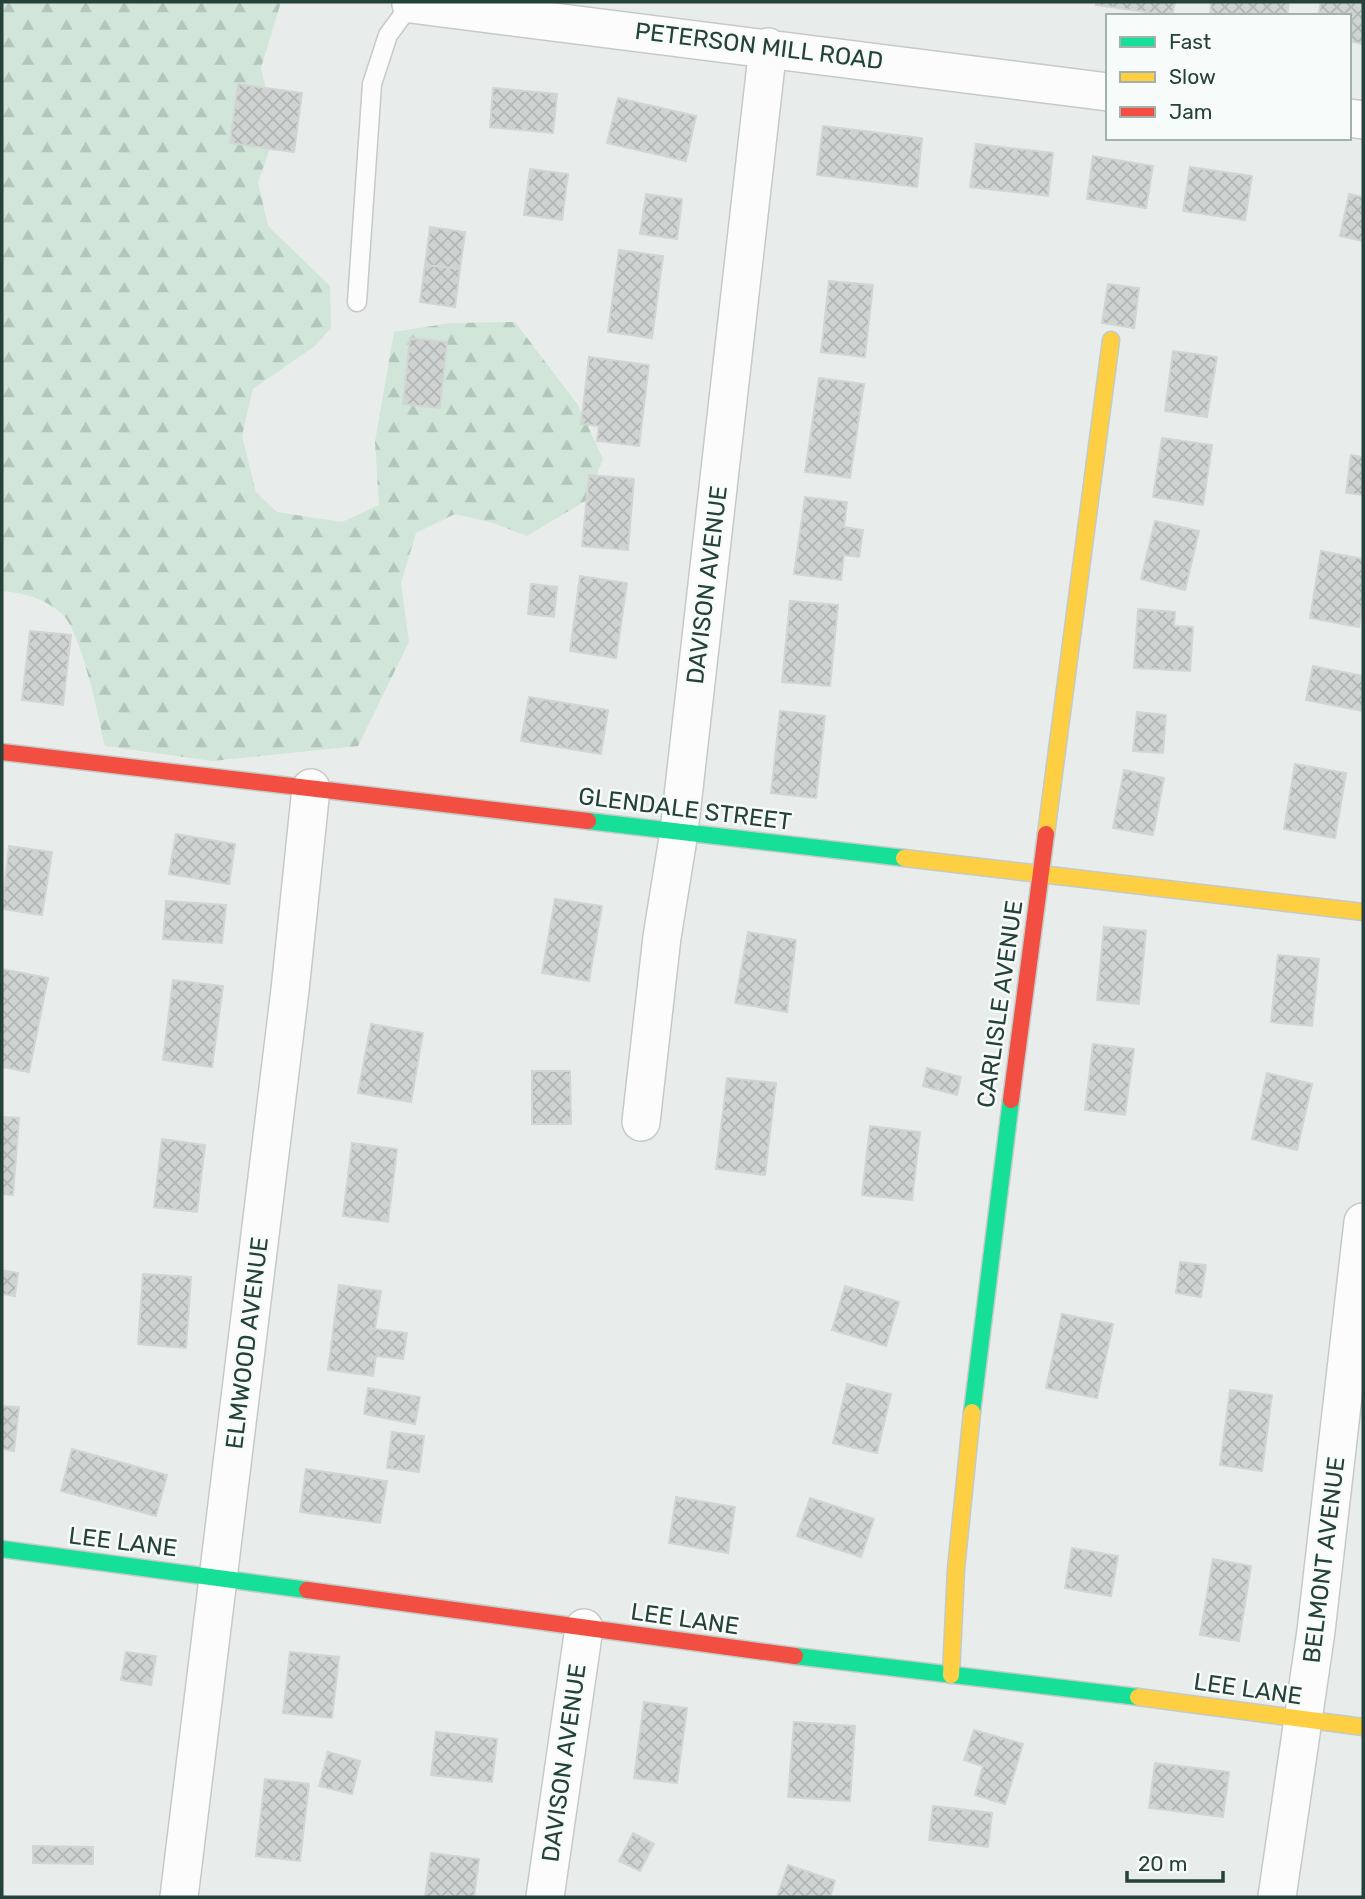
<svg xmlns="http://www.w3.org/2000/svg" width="1365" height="1899" font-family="Rubik,sans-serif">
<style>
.forest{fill:url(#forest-firs)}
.building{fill:url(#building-cross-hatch);stroke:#d1d6d4;stroke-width:2}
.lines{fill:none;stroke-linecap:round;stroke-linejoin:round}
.lane-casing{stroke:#c5cac8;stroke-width:21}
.street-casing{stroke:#c5cac8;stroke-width:40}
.fast-casing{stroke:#c3cbc8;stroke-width:19}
.slow-casing{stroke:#c3cbc8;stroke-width:19}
.jam-casing{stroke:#c3cbc8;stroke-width:19}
.lane{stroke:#fcfcfc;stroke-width:18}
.street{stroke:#fcfcfc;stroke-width:37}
.fast{stroke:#16e098;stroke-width:16}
.slow{stroke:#ffcf43;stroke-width:16}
.jam{stroke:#f24e42;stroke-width:16}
.labels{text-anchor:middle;stroke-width:5;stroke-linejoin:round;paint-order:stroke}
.street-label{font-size:24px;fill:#24423a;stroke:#f7fbf9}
</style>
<defs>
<pattern id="forest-firs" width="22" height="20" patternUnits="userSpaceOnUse" patternTransform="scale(1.75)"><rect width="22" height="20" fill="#d1e6d8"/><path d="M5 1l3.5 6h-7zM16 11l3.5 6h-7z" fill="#b3c6ba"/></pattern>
<pattern id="building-cross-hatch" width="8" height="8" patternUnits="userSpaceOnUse" patternTransform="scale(1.75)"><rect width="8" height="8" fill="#cfd4d2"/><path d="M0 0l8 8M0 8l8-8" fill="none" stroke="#b2b7b5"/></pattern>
</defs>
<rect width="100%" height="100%" fill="#e8edeb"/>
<path class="forest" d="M2,2H281L261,68L276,132L258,182L268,226L330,286L331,328L315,346L253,389L242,436L256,492L277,512L342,522L379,505L375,442L394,332L451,323L515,322L578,405L603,459L587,500L527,536L493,523L455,514L416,533L401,583L409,642L358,746L212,761L105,746C99,719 81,629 61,613C43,598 25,593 2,591Z"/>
<path class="building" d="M1096,2H1175L1172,16L1096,5Z
M1211,2H1289L1287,16H1210Z
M1321,2H1363V44L1349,41V16H1318Z
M238,84L302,93L294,152L230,143Z
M493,88L557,94L553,133L490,127Z
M618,98L696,116L686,161L607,143Z
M823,126L922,138L917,187L817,175Z
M976,144L1053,153L1048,196L970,187Z
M1093,156L1153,166L1146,208L1087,199Z
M1190,167L1252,176L1245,220L1183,211Z
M530,169L568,174L562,220L524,215Z
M646,194L682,199L677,239L640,234Z
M1349,194L1363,197V241L1340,236Z
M430,227L465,232L460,269L425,265Z
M619,250L663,256L652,338L608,332Z
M425,265L460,269L455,307L420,302Z
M829,281L873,285L865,357L821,352Z
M1108,284L1139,288L1134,328L1102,323Z
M410,338L447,342L440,408L403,404Z
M1173,351L1217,357L1207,417L1165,411Z
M589,357L649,365L639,446L597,441L599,426L581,424Z
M819,378L864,384L850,478L805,472Z
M1162,438L1212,445L1203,505L1153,497Z
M1351,455L1363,457V495L1346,493Z
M589,475L634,479L628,550L582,546Z
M805,497L847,502L844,527L863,530L859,557L844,555L841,580L794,574Z
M1155,521L1199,531L1185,590L1141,579Z
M1321,551L1363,559V600L1359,627L1310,618Z
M580,576L627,583L616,658L570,651Z
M531,584L557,587L554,617L528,614Z
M790,601L838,605L830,686L782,682Z
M1138,609L1175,612L1174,626L1193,627L1190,671L1134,668Z
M30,631L71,635L63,705L22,700Z
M1313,666L1363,676V711L1306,700Z
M529,697L608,710L601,754L521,741Z
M780,711L825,716L816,798L771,793Z
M1137,712L1166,715L1163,753L1133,751Z
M1295,764L1346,773L1335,838L1284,829Z
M1124,770L1164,778L1153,835L1113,828Z
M176,834L235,844L229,884L169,874Z
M9,846L52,852L42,915L2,909Z
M555,899L602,906L589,981L542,973Z
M166,901L226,905L222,943L163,939Z
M1104,927L1146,931L1139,1004L1097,1000Z
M748,932L796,940L787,1012L735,1003Z
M1278,955L1319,959L1312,1026L1271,1022Z
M2,969L48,978L29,1072L2,1067Z
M173,980L223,986L212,1067L163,1060Z
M371,1024L423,1033L411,1102L358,1093Z
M1093,1044L1134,1049L1125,1115L1085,1110Z
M927,1068L961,1077L957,1095L923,1086Z
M532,1071H570L571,1124H532Z
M1267,1073L1312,1084L1297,1150L1252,1139Z
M727,1078L776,1083L765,1175L716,1169Z
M2,1117L19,1118L13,1195L2,1194Z
M870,1126L920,1132L912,1200L862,1195Z
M162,1139L205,1145L197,1212L154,1207Z
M352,1143L397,1149L388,1222L343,1216Z
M1180,1262L1206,1265L1201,1297L1176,1293Z
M2,1270L18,1273L15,1296L3,1294L2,1299Z
M143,1274L191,1277L186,1348L138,1344Z
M339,1285L381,1291L375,1329L407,1333L403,1359L376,1356L373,1376L328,1370Z
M845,1286L899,1302L886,1346L832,1330Z
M1062,1314L1113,1324L1097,1398L1046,1388Z
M847,1384L891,1394L877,1453L833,1443Z
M368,1388L420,1397L415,1424L364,1414Z
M1230,1390L1272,1395L1262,1471L1220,1465Z
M2,1406L19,1407L14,1451L2,1449Z
M392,1432L424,1436L419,1472L387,1468Z
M72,1449L167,1475L156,1516L61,1491Z
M306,1469L387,1481L380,1523L300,1512Z
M676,1497L735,1507L728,1553L669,1543Z
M810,1498L874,1519L861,1557L797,1536Z
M1072,1548L1118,1556L1111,1596L1065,1588Z
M1213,1559L1251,1566L1239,1641L1200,1635Z
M126,1652L156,1656L151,1685L121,1680Z
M290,1652L339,1657L332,1718L283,1713Z
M644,1702L687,1708L677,1783L634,1778Z
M794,1722L855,1726L850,1801L788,1797Z
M974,1730L1023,1744L1005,1804L975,1795L983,1766L964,1760Z
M436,1732L497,1739L492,1782L431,1775Z
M328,1752L360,1761L352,1794L319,1786Z
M1155,1763L1229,1772L1223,1817L1149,1808Z
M265,1779L309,1784L300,1861L256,1856Z
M933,1806L992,1813L988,1847L929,1840Z
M633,1833L654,1844L640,1871L619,1861Z
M33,1846L93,1847V1864L33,1863Z
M431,1853L479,1859L474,1897H425Z
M788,1865L835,1881L830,1897H777Z"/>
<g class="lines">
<defs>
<path id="lane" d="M357,302L372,84L388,35L411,4L405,3"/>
<path id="street" d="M411,4L1108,92
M1349,118L1363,120
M641,1122L662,937L679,832L768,47
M179,1897L290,990L311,788
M545,1897L584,1628
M1277,1897L1316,1631L1363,1222"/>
<path id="fast" d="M588,821L904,858
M972,1412L1011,1100
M2,1549L307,1590
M795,1656L1138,1697"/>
<path id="slow" d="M1046,834L1111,340
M904,858L1363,912
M951,1675L956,1569L972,1412
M1138,1697L1363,1727"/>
<path id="jam" d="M2,752L588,821
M1011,1100L1046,834
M307,1590L795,1656"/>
</defs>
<use href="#lane" class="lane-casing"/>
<use href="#street" class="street-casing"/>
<use href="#fast" class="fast-casing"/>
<use href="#slow" class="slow-casing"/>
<use href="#jam" class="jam-casing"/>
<use href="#lane" class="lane"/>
<use href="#street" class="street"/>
<use href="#fast" class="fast"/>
<use href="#slow" class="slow"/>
<use href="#jam" class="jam"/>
</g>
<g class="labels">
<g class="street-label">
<text transform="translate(759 46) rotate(7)" y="8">PETERSON MILL ROAD</text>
<text transform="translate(707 585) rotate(-83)" y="8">DAVISON AVENUE</text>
<text transform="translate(685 809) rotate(7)" y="8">GLENDALE STREET</text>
<text transform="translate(1000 1004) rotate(-82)" y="8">CARLISLE AVENUE</text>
<text transform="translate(247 1343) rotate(-83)" y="8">ELMWOOD AVENUE</text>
<text transform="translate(123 1542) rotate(7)" y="8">LEE LANE</text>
<text transform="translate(1324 1560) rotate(-83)" y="8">BELMONT AVENUE</text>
<text transform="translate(685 1619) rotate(8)" y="8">LEE LANE</text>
<text transform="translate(1248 1689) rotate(8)" y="8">LEE LANE</text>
<text transform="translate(564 1763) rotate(-82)" y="8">DAVISON AVENUE</text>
</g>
</g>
<rect width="1365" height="1899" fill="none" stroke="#24423a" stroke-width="7"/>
<rect x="1106" y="14" width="245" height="126" fill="#f7fbf9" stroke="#a3b1ad" stroke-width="2"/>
<rect x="1120" y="37" width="35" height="10" fill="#16e098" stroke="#a3b1ad" stroke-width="2"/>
<text x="1169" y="49" font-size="21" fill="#24423a">Fast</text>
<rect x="1120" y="72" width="35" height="10" fill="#ffcf43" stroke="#a3b1ad" stroke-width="2"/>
<text x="1169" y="84" font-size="21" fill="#24423a">Slow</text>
<rect x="1120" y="107" width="35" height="10" fill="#f24e42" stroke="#a3b1ad" stroke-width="2"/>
<text x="1169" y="119" font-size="21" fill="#24423a">Jam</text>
<path d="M1127 1871v10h96v-10" fill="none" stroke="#24423a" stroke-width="3.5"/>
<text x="1138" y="1871" font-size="21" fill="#24423a" stroke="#f7fbf9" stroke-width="5" paint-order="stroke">20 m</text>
</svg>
